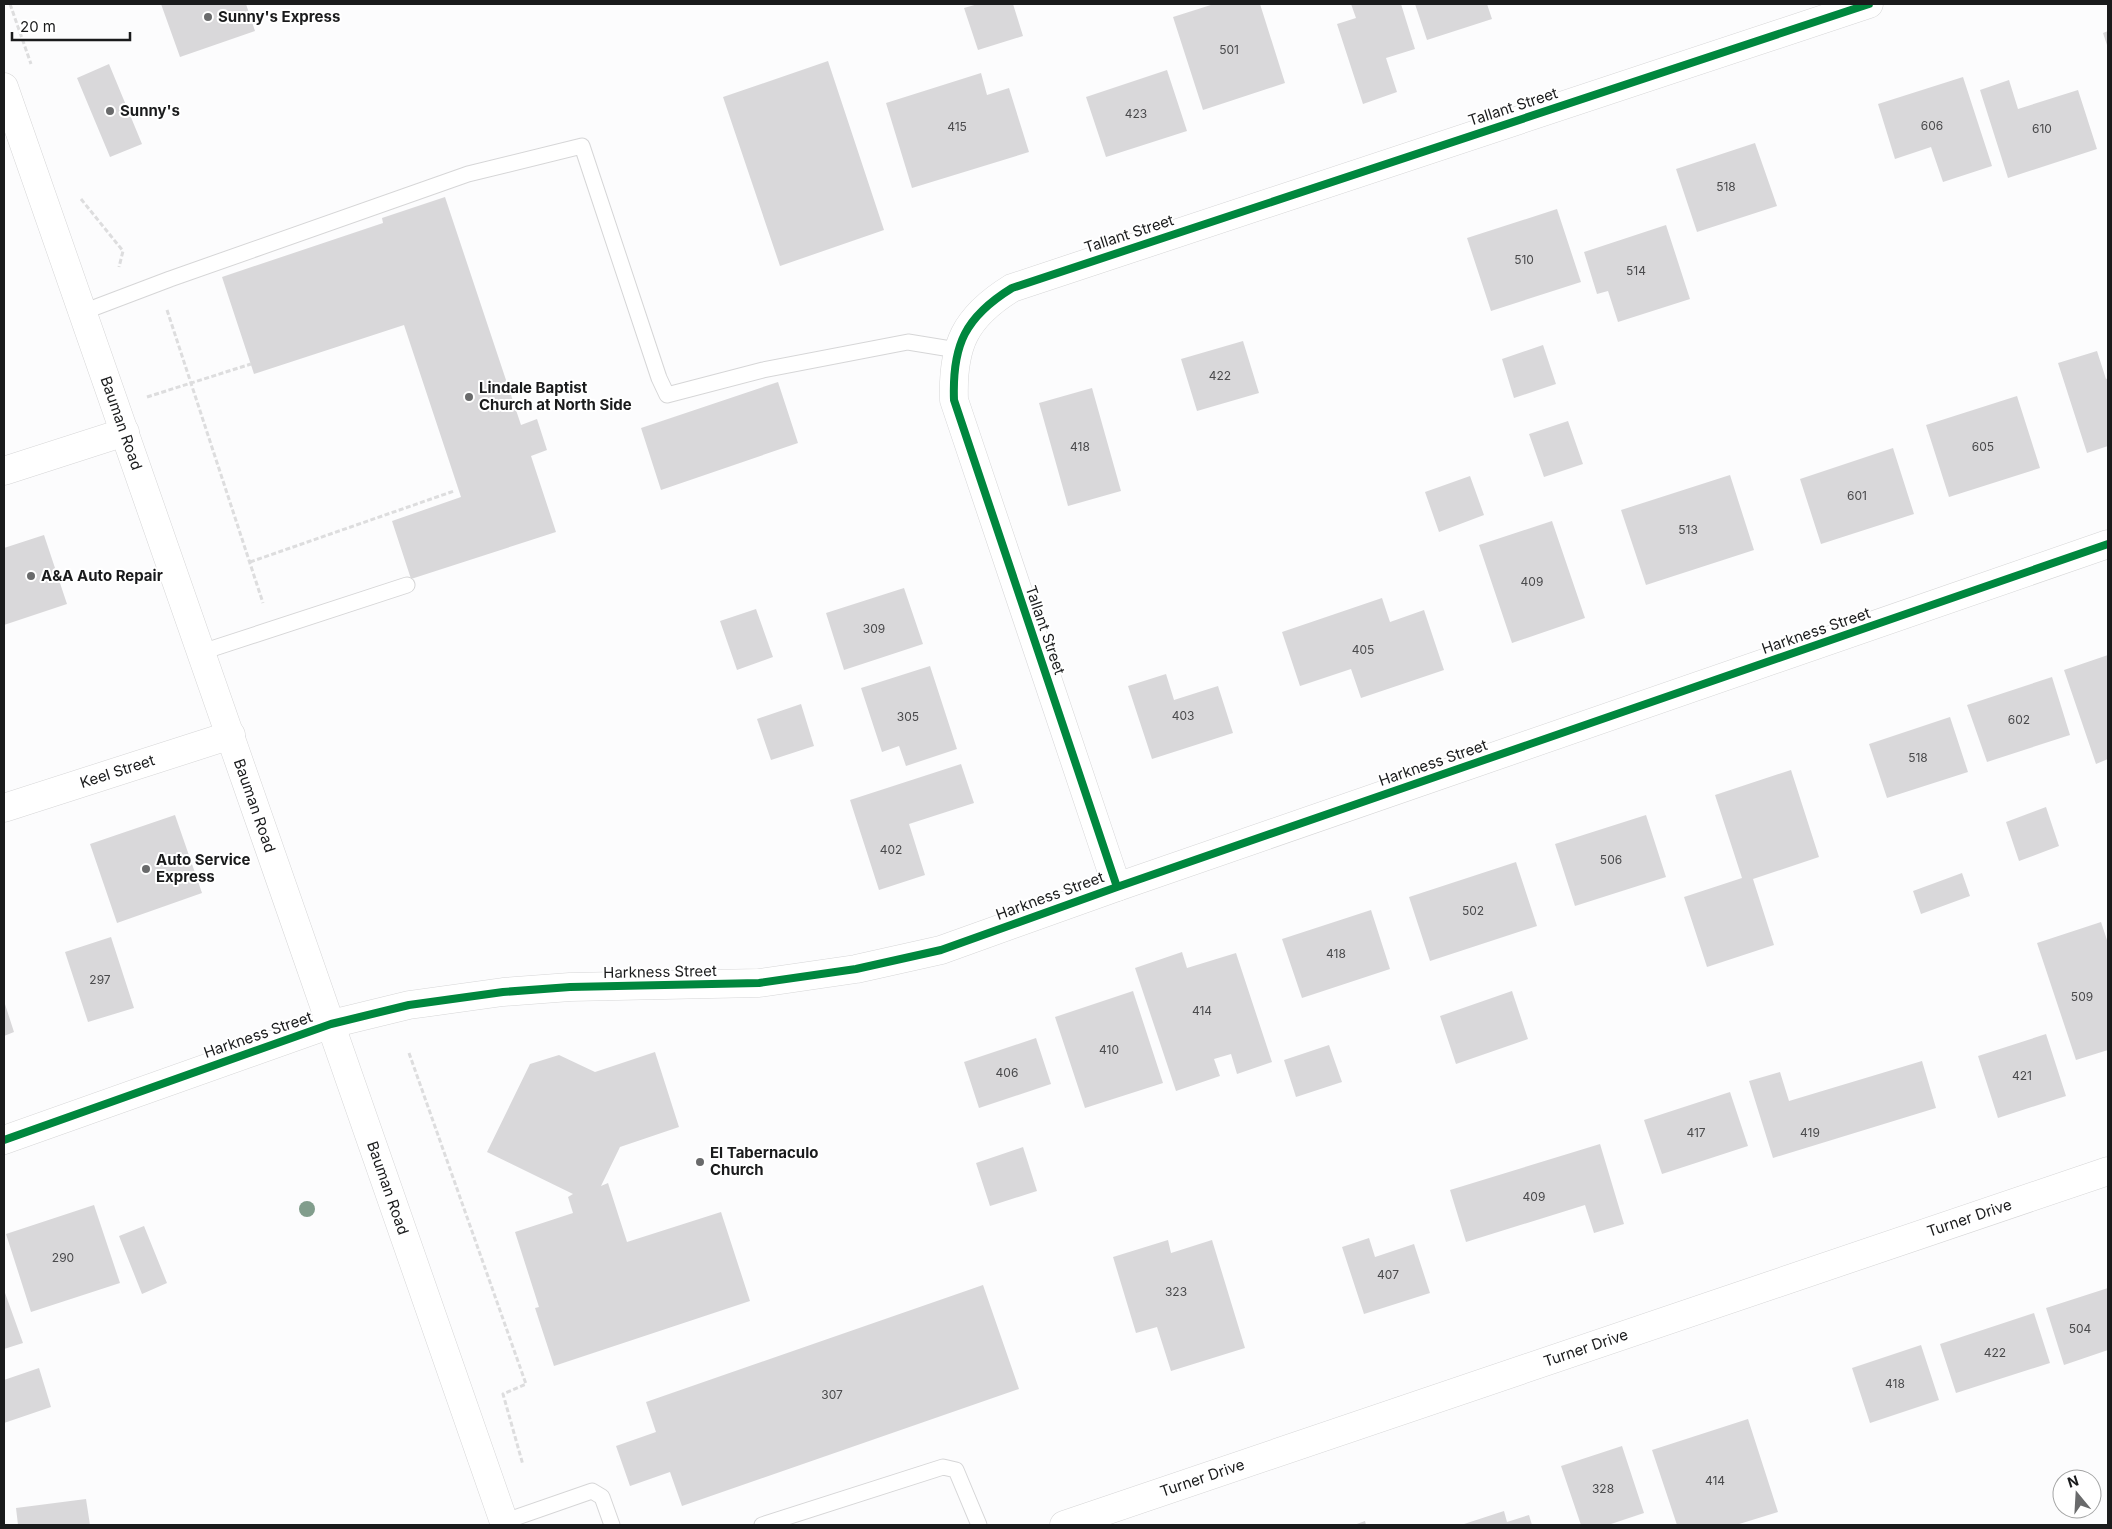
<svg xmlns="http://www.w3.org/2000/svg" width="2112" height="1529" font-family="Inter,sans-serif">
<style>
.building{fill:#d9d8da}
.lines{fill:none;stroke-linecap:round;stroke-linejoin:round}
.service-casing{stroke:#d6d6d7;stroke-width:17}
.minor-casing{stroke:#d6d6d7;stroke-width:29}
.tertiary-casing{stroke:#d6d6d7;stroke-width:29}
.path{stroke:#ddddde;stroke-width:3;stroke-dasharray:5 2.5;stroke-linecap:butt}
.service{stroke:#fff;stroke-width:15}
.minor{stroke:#fff;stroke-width:28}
.tertiary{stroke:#fff;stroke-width:28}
.cycleway-casing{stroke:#fff;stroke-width:11}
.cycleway{stroke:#00873e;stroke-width:8}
.tree{fill:#819d8c}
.poi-dot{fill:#696a6b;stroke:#fff;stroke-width:2}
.labels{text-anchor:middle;stroke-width:4;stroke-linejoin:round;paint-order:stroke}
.number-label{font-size:12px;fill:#4a4a4c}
.poi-label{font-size:15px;font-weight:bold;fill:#1a1b1c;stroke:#fff;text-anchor:start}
.street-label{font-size:15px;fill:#1a1b1c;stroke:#fff}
</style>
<rect width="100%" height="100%" fill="#fcfcfd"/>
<path class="building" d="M161,4H246L255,31L180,57Z
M978,4H1013L1023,36L978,50L964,8Z
M1214,4H1260L1285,83L1203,110L1173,17Z
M1351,4H1401L1415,49L1386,58L1397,92L1363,104L1337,24L1356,18Z
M1415,4H1487L1492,19L1427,40Z
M2108,31V48L2103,33Z
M828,61L884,230L780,266L723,97Z
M109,64L142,144L110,157L77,78Z
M1167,70L1187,131L1106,157L1086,97Z
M981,73L987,95L1009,88L1029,152L912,188L886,103Z
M1963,77L1992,166L1943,182L1931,147L1895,159L1878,104Z
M2009,80L2018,109L2078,90L2097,149L2008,178L1980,90Z
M1755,143L1777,206L1697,232L1676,169Z
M445,197L521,425L537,419L547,450L531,456L556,532L411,579L392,521L461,497L404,325L254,374L222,277L383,223L382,218Z
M1557,209L1581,282L1491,311L1467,238Z
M1666,225L1690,299L1618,322L1608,291L1597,294L1584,252Z
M1243,341L1259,393L1197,411L1181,359Z
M1543,345L1556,384L1514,398L1502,359Z
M2097,351L2106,379L2108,378V446L2087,453L2058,363Z
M778,382L798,443L661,490L641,428Z
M1092,388L1121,491L1068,506L1039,403Z
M2017,396L2040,468L1949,497L1926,425Z
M1568,421L1583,464L1544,477L1529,434Z
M1893,448L1914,514L1821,544L1800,479Z
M1730,475L1754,550L1646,585L1621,510Z
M1470,476L1484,515L1439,532L1425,492Z
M1552,521L1585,618L1512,643L1479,545Z
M44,535L67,604L4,625V548Z
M904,588L923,644L844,670L826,613Z
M1382,598L1390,622L1424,610L1444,670L1361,698L1351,669L1300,686L1282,632Z
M756,609L773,657L737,670L720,621Z
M2108,655V759L2096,764L2064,670Z
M930,666L957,749L906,766L899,746L882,752L861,688Z
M1166,674L1174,700L1218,686L1233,733L1152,759L1128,686Z
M2052,677L2070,735L1987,762L1967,705Z
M801,704L814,746L771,760L757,719Z
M1950,717L1968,772L1887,798L1869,744Z
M961,764L974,803L909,824L925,875L879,890L850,800Z
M1791,770L1819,857L1753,879L1774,945L1707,967L1684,897L1742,878L1715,795Z
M2046,807L2059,846L2019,861L2006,822Z
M175,815L202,893L117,923L90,844Z
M1646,815L1666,877L1575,906L1555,844Z
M1516,862L1537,926L1430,961L1409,897Z
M1962,873L1970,896L1921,914L1913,891Z
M1371,910L1390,969L1302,998L1282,939Z
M2101,922L2108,943V1050L2076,1060L2037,943Z
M111,937L134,1008L88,1022L65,952Z
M1182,952L1187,968L1236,953L1272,1062L1237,1074L1231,1054L1214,1059L1220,1076L1176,1091L1135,968Z
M1133,991L1163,1083L1085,1108L1055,1017Z
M1512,991L1528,1039L1456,1064L1440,1016Z
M4,1001L14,1032L4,1036Z
M2046,1034L2066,1096L1998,1118L1978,1056Z
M1036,1038L1051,1084L979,1108L964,1062Z
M1329,1045L1342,1082L1296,1097L1284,1060Z
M655,1052L679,1127L620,1147L601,1186L608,1183L627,1242L721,1212L750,1301L554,1366L535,1308L539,1307L515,1232L573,1213L568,1197L573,1194L487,1152L530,1064L559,1055L595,1072Z
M1922,1061L1936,1108L1773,1158L1749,1081L1780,1072L1789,1101Z
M1730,1092L1748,1146L1662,1174L1644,1120Z
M1600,1144L1624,1224L1594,1233L1585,1205L1466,1242L1450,1190Z
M1023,1147L1037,1191L990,1206L976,1163Z
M94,1205L120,1283L31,1312L6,1234Z
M144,1226L167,1283L142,1294L119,1236Z
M1369,1238L1375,1257L1414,1244L1430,1293L1364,1314L1342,1247Z
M1168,1240L1171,1253L1212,1240L1245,1348L1171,1371L1157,1327L1136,1333L1113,1257Z
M983,1285L1019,1389L682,1506L670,1472L630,1486L616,1446L656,1432L646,1402Z
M2108,1288V1350L2064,1365L2046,1308Z
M4,1290L23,1343L4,1349Z
M2034,1313L2050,1363L1956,1393L1940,1344Z
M1921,1345L1939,1400L1870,1423L1852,1368Z
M39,1368L51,1407L4,1423V1380Z
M1748,1419L1778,1512L1736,1525H1677L1652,1450Z
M1622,1446L1644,1513L1608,1525H1581L1561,1466Z
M86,1499L90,1525H18L16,1508Z
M1504,1511L1507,1522L1529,1515L1532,1525H1461Z
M1365,1521L1366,1525H1354Z"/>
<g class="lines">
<defs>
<path id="service" d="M83,312L170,279L468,174L582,146L659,378L667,395L763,370L908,342L957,350
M202,652L407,585
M503,1522L592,1491L602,1497L612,1525
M762,1525L943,1467L956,1470L979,1525"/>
<g id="minor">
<path d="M4,471L125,432"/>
<path id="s1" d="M4,808L231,735"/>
<path d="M1117,887L954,400C952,345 965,317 1012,288L1869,4"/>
<path d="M4,1140L331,1024L409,1005L503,992L570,987L759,983L856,969L941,950L1117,887L2108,544"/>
</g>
<g id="tertiary">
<path id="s2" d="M4,87L505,1525"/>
<path id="s3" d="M1064,1525L2108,1171"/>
</g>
</defs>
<use href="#service" class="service-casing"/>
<use href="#minor" class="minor-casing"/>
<use href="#tertiary" class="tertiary-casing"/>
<path class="path" d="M10,4L31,64
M81,199L123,251L119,267
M167,310L263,603
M147,397L251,364
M250,562L454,491
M409,1053L526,1384L503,1394L523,1465"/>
<use href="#service" class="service"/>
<use href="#minor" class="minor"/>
<use href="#tertiary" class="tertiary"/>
<defs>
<path id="cycleway" d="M1117,887L954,400C952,345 965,317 1012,288L1869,4
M4,1140L331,1024L409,1005L503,992L570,987L759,983L856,969L941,950L1117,887L2108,544"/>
</defs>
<use href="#cycleway" class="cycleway-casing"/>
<use href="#cycleway" class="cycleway"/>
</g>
<circle class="tree" cx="307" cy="1209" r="8"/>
<g class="poi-dot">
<circle cx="208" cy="17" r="5"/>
<circle cx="110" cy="111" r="5"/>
<circle cx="469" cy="397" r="5"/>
<circle cx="31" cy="576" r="5"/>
<circle cx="146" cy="869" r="5"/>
<circle cx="700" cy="1162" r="5"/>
</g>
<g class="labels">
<g class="number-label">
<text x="1229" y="54">501</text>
<text x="1136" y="118">423</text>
<text x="1932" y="130">606</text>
<text x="957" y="131">415</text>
<text x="2042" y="133">610</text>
<text x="1726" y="191">518</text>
<text x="1524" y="264">510</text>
<text x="1636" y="275">514</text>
<text x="1220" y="380">422</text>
<text x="1080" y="451">418</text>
<text x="1983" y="451">605</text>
<text x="1857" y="500">601</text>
<text x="1688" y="534">513</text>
<text x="1532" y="586">409</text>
<text x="874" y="633">309</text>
<text x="1363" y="654">405</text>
<text x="1183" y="720">403</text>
<text x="908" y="721">305</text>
<text x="2019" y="724">602</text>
<text x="1918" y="762">518</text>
<text x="891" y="854">402</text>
<text x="1611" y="864">506</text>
<text x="1473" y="915">502</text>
<text x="1336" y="958">418</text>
<text x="100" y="984">297</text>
<text x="2082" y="1001">509</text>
<text x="1202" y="1015">414</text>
<text x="1109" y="1054">410</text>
<text x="1007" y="1077">406</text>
<text x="2022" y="1080">421</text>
<text x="1696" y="1137">417</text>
<text x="1810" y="1137">419</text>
<text x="1534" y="1201">409</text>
<text x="63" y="1262">290</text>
<text x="1388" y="1279">407</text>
<text x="1176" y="1296">323</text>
<text x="2080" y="1333">504</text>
<text x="1995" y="1357">422</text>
<text x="1895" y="1388">418</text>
<text x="832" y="1399">307</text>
<text x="1715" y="1485">414</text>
<text x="1603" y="1493">328</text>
</g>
<g class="poi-label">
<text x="218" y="22">Sunny's Express</text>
<text x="120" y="116">Sunny's</text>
<text x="479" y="393">Lindale Baptist<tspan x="479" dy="17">Church at North Side</tspan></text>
<text x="41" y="581">A&amp;A Auto Repair</text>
<text x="156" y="865">Auto Service<tspan x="156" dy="17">Express</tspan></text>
<text x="710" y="1158">El Tabernaculo<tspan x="710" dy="17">Church</tspan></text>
</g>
<g class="street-label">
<text transform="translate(1513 107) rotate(-18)" y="5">Tallant Street</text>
<text transform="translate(1129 234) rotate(-18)" y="5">Tallant Street</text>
<text dy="5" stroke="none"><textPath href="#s2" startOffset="356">Bauman Road</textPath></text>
<text transform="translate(1045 630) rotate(71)" y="5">Tallant Street</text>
<text transform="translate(1816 631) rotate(-19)" y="5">Harkness Street</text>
<text transform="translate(1433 763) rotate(-19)" y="5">Harkness Street</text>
<text dy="5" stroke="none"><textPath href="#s1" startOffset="119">Keel Street</textPath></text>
<text dy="5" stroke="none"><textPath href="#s2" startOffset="761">Bauman Road</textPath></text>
<text transform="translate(1050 896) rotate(-20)" y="5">Harkness Street</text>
<text transform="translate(660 972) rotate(-1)" y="5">Harkness Street</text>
<text transform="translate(258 1035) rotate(-19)" y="5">Harkness Street</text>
<text dy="5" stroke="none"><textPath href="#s2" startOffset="1166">Bauman Road</textPath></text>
<text dy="5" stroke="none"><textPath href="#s3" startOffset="956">Turner Drive</textPath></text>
<text dy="5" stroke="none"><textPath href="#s3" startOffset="551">Turner Drive</textPath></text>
<text dy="5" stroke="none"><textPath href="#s3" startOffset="146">Turner Drive</textPath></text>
</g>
</g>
<rect width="2112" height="1529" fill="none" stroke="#1a1b1c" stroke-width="10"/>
<g transform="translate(2077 1494) rotate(342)"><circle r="24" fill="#ffffff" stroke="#a3a4a4"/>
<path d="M0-4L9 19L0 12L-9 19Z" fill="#696a6b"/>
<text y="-8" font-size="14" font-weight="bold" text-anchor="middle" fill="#1a1b1c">N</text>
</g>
<path d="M12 32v8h118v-8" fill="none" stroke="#1a1b1c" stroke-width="2.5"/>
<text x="20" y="32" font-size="15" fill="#1a1b1c" stroke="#ffffff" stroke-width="4" paint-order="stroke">20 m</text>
</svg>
